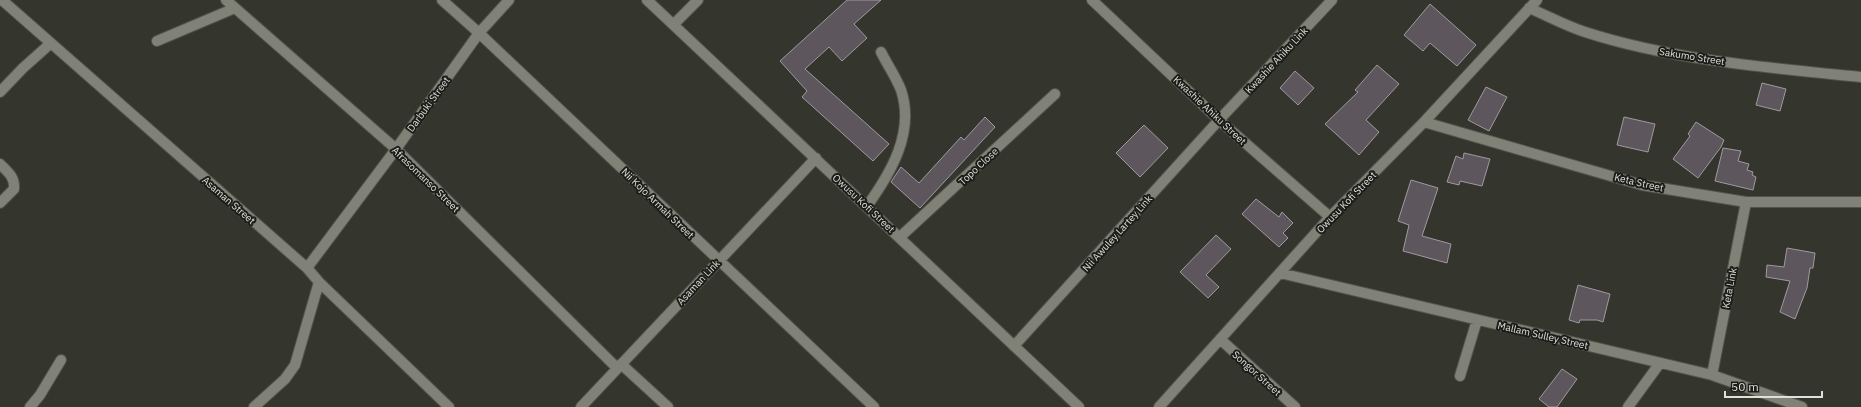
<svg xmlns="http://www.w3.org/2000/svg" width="1861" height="407" font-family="'IBM Plex Sans',sans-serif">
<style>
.building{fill:#5d565d;stroke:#a199a1}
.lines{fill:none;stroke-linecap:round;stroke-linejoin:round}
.minor-casing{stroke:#53534c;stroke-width:12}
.minor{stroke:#808177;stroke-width:10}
.labels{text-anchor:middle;stroke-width:4;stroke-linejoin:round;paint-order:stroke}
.street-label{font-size:10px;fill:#dfe0da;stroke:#1c1c18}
</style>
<rect width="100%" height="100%" fill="#34352c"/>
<path class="building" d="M847,0H881L854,24L867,38L842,61L829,47L805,69L889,144L873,161L802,97L807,91L780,61Z
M1430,4L1476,45L1457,66L1430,43L1423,51L1404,35Z
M1377,65L1399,84L1366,120L1379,132L1359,155L1325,124L1358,92L1355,90Z
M1295,71L1314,88L1298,105L1280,88Z
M1762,83L1786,89L1780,111L1756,105Z
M1486,87L1507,97L1489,131L1468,120Z
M985,117L995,127L920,208L891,182L901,167L919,183L961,137L964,140Z
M1624,117L1655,124L1648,152L1617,145Z
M1696,122L1724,140L1721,147L1698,178L1673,159L1690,136L1688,134Z
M1144,125L1168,148L1140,177L1116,153Z
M1723,148L1741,151L1738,161L1749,164L1747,170L1753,172L1752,175L1756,177L1753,190L1715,181Z
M1464,153L1490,159L1482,186L1460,181L1459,185L1447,182L1456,156L1463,159Z
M1411,180L1438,188L1422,236L1451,244L1447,263L1403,251L1409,225L1398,221Z
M1256,199L1279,217L1282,212L1293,223L1283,233L1288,238L1279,247L1242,214Z
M1216,235L1231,249L1206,275L1219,287L1208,298L1180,272Z
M1787,248L1815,253L1813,268H1810L1807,288L1795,319L1780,312L1790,281L1766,277L1767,265L1784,267Z
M1578,285L1610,294L1603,322L1597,320H1580L1579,323L1569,320Z
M1562,369L1577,379L1557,407H1549L1539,399Z"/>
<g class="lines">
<defs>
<path id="minor" d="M2,0L307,268L319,282L449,407
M226,0L396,149L617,368
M442,0L479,33L874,407
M647,0L1079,407
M1092,0L1219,120L1330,217
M1529,8C1548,16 1566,26 1585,32C1671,60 1771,68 1861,77
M674,24L698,0
M157,41L235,8
M0,92L23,68L51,43
M1424,122L1642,185L1746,202H1861
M0,164C8,172 15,177 14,189L0,203
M867,206C891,173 915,132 901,90C896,77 887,64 881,52
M900,237L1055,94
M307,268L396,149L479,33L509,0
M1280,273L1712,375L1802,407
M1220,339L1295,407
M1014,346L1219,120L1332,0
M621,364L668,407
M1712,375L1746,202
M1460,376L1477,320
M30,407L40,395L61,360
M254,407L285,379L295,365L319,282
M581,407L816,158
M1159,407L1330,217L1424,122L1537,0
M1628,407L1660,363"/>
</defs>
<use href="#minor" class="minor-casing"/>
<use href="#minor" class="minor"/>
</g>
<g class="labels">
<g class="street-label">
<text transform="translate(1692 56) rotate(9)" y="4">Sakumo Street</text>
<text transform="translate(1276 60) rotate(-47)" y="4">Kwashie Ahiku Link</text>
<text transform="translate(428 104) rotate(-54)" y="4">Darbuki Street</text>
<text transform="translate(1210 110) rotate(43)" y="4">Kwashie Ahiku Street</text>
<text transform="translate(978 166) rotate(-43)" y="4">Topo Close</text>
<text transform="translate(426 179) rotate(44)" y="4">Afrasomanso Street</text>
<text transform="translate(1639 182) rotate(13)" y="4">Keta Street</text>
<text transform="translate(229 200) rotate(41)" y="4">Asaman Street</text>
<text transform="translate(1346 202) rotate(-46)" y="4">Owusu Kofi Street</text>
<text transform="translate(658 203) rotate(44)" y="4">Nii Kojo Armah Street</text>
<text transform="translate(864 203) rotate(43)" y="4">Owusu Kofi Street</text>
<text transform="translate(1117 233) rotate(-48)" y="4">Nii Awuley Lartey Link</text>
<text transform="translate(698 282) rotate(-47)" y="4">Asaman Link</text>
<text transform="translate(1729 288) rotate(-79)" y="4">Keta Link</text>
<text transform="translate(1543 335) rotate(13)" y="4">Mallam Sulley Street</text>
<text transform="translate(1257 373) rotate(42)" y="4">Songor Street</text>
</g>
</g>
<path d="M1725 391v6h97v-6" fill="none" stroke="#dfe0da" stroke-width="2"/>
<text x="1731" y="391" font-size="12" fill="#dfe0da" stroke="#1c1c18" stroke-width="3" paint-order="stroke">50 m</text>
</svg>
